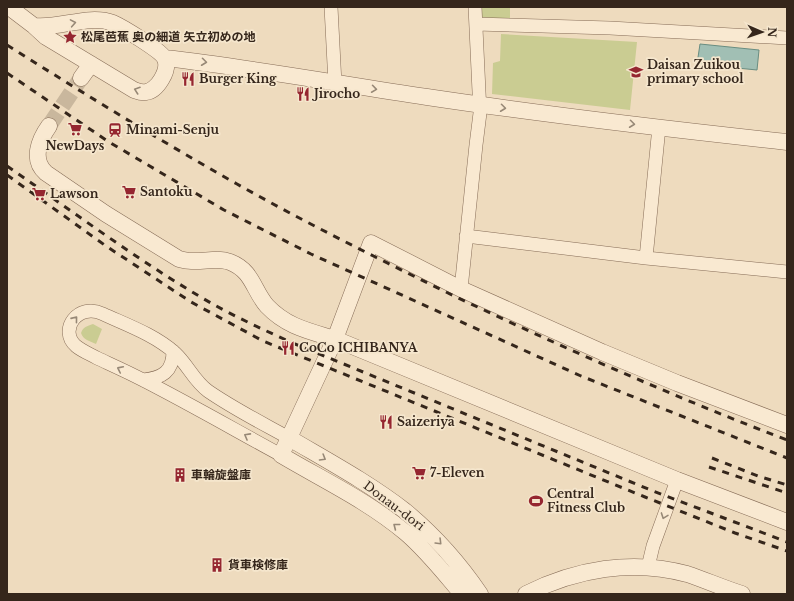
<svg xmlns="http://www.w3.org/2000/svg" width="794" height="601" font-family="'Libre Baskerville','Noto Sans JP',serif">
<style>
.green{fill:#cacc92}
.water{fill:#a1bfb4;stroke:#698d81}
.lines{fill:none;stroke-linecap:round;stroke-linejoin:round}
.tertiary-tunnel{stroke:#c9b79d;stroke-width:16;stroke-dasharray:16 8;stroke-linecap:butt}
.minor-casing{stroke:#866c57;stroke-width:14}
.tertiary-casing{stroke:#866c57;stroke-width:17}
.minor{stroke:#f9e9d1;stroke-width:13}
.tertiary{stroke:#f9e9d1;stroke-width:16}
.rail{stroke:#35261b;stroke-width:3;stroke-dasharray:7 7;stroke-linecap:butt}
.oneway{stroke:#978876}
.labels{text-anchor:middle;stroke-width:3.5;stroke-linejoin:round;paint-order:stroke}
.poi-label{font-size:12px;font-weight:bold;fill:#35261b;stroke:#f5e6cd;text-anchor:start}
.street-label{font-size:12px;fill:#35261b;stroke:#f5e6cd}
</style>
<rect width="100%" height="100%" fill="#eedbbe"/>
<path class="green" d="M479,7H510V21L482,20Z
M501,34L637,42L630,110L492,94L493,63L500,61Z
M93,324L102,329L96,344C90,341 83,340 81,333C83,327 87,326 93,324Z"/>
<path class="water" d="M700,44L759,50L757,70L697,64Z"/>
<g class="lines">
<path class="tertiary-tunnel" d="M49,126L81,78"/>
<defs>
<path id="minor" d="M331,7L335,84
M476,24L610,28L787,38
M466,236L646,258L787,272
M646,258L659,127
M461,289L476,145L480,113L475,7
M143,380C162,378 173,372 173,351
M281,455C235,430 190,404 143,380C128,372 112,365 97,358C90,354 82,351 76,346C58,330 78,302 103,314C127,325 155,335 175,353C188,365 194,381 208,391C234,409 262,423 289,438
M648,567L653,546L677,480"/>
<path id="tertiary" d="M9,7L34,26L46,37L134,90C137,91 141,93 146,92C157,91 170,70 165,59C162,51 122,27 113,23C88,14 60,29 34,26
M165,58C253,68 340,84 427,97C547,115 667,129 787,142
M81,78L91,64
M49,126C39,140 31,160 46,173L106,214L179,259C183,260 187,261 191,261C205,262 217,257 230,262C253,271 253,290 267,306C287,327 309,331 335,339L677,480L787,522
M289,438C328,461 369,483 405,511C434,535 459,563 480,594
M462,594C444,573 427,551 406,533C368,501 323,480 281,455L335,339L371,243L461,289L602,352L677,383L787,425
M526,594C576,569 632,559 687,574C705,580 723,588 742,594"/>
</defs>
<use href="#minor" class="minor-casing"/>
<use href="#tertiary" class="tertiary-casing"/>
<use href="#minor" class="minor"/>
<use href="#tertiary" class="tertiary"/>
<path class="rail" d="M7,45C83,93 159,140 237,184C306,223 377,258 448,293C559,346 672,396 787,440
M7,73L109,142L224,210L311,254L581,376L787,458
M7,166C72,211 136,259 204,299C233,316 264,330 295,344L653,491L787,542
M7,175L106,246L191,302L263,341L645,497L735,533L787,551
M712,458L758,476L787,485
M709,467L787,493"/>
</g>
<defs><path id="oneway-chevron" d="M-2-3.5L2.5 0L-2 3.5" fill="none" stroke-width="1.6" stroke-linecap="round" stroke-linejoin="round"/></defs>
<g class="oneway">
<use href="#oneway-chevron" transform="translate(73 23) rotate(-10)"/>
<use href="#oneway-chevron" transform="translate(204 62) rotate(7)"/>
<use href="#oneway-chevron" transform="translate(374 89) rotate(8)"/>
<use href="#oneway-chevron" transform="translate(137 90) rotate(-161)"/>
<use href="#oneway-chevron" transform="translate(503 108) rotate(7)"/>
<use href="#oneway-chevron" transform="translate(632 124) rotate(7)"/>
<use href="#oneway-chevron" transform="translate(75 319) rotate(-51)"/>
<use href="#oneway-chevron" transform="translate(120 369) rotate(-154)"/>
<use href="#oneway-chevron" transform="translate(247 436) rotate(-151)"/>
<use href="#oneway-chevron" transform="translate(323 458) rotate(31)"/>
<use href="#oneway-chevron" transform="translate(664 516) rotate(110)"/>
<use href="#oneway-chevron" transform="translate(396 526) rotate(-142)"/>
<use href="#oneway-chevron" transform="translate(439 542) rotate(45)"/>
</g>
<defs>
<symbol id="sight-bare" viewBox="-9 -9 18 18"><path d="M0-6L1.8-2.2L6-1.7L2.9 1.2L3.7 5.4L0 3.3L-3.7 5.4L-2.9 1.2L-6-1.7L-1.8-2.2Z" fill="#952630" stroke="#f5e6cd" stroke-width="2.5" paint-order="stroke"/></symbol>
<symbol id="school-bare" viewBox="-9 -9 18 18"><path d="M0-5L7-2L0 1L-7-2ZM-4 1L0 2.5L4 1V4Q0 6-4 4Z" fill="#952630" stroke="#f5e6cd" stroke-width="2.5" paint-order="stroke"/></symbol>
<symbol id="restaurant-bare" viewBox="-9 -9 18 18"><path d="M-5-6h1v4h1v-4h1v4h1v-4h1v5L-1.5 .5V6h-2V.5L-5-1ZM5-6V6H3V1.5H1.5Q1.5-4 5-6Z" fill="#952630" stroke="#f5e6cd" stroke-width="2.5" paint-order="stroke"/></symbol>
<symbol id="supermarket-bare" viewBox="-9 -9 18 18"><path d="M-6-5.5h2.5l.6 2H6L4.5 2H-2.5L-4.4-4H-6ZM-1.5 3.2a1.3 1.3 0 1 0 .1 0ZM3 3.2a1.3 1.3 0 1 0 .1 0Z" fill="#952630" stroke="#f5e6cd" stroke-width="2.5" paint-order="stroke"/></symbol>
<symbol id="station-bare" viewBox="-9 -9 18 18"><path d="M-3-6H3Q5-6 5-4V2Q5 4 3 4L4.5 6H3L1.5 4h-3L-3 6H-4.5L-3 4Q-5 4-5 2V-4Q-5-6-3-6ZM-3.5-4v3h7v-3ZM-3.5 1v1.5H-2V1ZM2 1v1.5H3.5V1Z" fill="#952630" stroke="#f5e6cd" stroke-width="2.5" paint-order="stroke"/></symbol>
<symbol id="building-bare" viewBox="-9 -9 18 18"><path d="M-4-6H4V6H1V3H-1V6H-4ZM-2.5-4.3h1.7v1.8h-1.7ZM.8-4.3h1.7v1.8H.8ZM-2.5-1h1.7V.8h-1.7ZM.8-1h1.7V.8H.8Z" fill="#952630" stroke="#f5e6cd" stroke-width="2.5" paint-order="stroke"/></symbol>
<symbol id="stadium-bare" viewBox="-9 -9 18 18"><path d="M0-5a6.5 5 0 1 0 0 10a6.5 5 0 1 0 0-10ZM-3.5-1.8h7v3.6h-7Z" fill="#952630" stroke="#f5e6cd" stroke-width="2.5" paint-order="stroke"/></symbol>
</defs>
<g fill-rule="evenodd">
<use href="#sight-bare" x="60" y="27" width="20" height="20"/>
<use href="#school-bare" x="626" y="62" width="20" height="20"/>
<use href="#restaurant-bare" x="178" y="69" width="20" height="20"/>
<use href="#restaurant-bare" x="293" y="84" width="20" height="20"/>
<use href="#supermarket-bare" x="65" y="119" width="20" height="20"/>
<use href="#station-bare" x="105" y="120" width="20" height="20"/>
<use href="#supermarket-bare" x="119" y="182" width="20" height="20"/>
<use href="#supermarket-bare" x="29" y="184" width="20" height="20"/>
<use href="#restaurant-bare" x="278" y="338" width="20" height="20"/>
<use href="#restaurant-bare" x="376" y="412" width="20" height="20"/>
<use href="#supermarket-bare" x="409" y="463" width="20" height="20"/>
<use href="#building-bare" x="170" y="465" width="20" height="20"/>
<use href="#stadium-bare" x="526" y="491" width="20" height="20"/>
<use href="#building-bare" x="207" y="555" width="20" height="20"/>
</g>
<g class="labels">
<g class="poi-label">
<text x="81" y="41">松尾芭蕉 奥の細道 矢立初めの地</text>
<text x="647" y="69">Daisan Zuikou<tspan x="647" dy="14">primary school</tspan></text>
<text x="199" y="83">Burger King</text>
<text x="314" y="98">Jirocho</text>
<text x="126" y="134">Minami-Senju</text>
<text x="75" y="150" text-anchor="middle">NewDays</text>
<text x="140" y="196">Santoku</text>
<text x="50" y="198">Lawson</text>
<text x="299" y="352">CoCo ICHIBANYA</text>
<text x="397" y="426">Saizeriya</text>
<text x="430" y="477">7-Eleven</text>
<text x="191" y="479">車輪旋盤庫</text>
<text x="547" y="498">Central<tspan x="547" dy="14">Fitness Club</tspan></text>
<text x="228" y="569">貨車検修庫</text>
</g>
<g class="street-label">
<text transform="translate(394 506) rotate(37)" y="4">Donau-dori</text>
</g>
</g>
<rect width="794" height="601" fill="none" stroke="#35261b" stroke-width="16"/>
<g transform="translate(762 32) rotate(92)" stroke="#f5e6cd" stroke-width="3" paint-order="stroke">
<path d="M0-3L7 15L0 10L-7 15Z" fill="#35261b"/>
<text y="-6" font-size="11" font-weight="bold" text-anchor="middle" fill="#35261b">N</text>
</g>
</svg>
